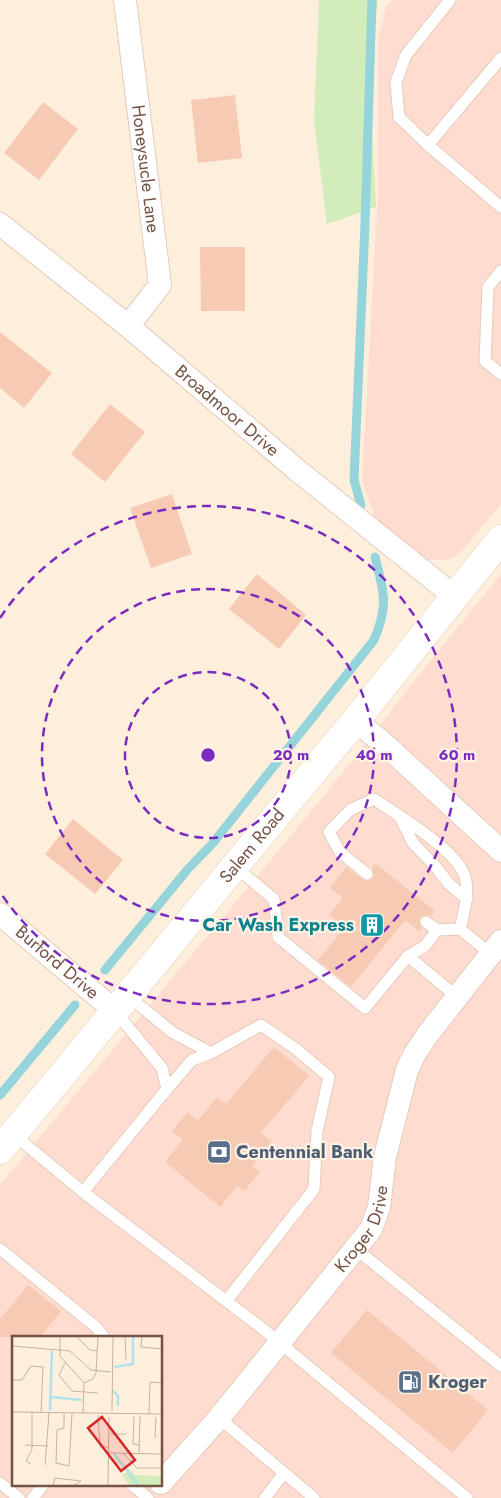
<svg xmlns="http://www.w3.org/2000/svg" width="501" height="1498" font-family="Jost,sans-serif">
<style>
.commercial{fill:#ffdcd0;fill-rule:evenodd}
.green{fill:#d2ecbb}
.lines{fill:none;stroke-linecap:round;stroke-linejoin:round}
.stream{stroke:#96d4db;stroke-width:9}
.building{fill:#f6cab3}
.service-casing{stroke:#e4ccbc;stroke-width:13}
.minor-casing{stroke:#e4ccbc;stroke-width:24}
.secondary-casing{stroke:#eacdb8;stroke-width:29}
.service{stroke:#fff;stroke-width:11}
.minor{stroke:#fff;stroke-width:22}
.secondary{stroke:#fff;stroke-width:28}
.ring{fill:none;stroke:#7b2cbf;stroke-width:2.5;stroke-dasharray:9 6}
.labels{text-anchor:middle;stroke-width:4.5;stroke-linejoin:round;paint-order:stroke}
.street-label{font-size:18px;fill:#755344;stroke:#fff3e5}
.culture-label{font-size:18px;font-weight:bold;fill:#0d838f;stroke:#fff3e5;text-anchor:end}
.service-label{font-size:18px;font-weight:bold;fill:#4e5e75;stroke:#fff3e5;text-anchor:start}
.inset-river{fill:none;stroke:#b1e3e8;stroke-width:2.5}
.inset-road{fill:none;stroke:#c7b1a0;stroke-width:1}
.view{fill:#d62828;fill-opacity:0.15;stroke:#d62828;stroke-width:2.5}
.inset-edge{fill:none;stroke:#755344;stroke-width:2.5}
.centre{fill:#7b2cbf;stroke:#fff3e5;stroke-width:2.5}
.ring-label{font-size:15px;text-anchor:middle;font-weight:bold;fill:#7b2cbf;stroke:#fff3e5;stroke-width:4.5;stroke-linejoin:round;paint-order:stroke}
</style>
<rect width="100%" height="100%" fill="#feefdd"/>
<path class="commercial" d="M392,0H501V504L460,553L448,560H426L376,521L362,481L378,193V40L386,7Z
M501,574V1498H0V1185L328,791L424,669ZM14,1337H161V1484H14Z"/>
<path class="green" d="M319,0H378L369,74L376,207L327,224L314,121Z"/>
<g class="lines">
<path class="stream" d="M361,505L354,480L365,224L372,0
M105,970L188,869L213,843L374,640C389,605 384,592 375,557
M0,1095L75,1005"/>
</g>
<path class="building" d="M235,95L242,158L198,163L191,100Z
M43,102L78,129L39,180L4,153Z
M200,247H245V311H201Z
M0,332L52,373L24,408L0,388Z
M110,404L145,432L105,482L71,454Z
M172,494L192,554L151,568L130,508Z
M257,574L306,615L279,649L229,609Z
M73,819L123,860L95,894L45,854Z
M375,863L435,911L431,916L426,915L420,917L419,922L422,928L419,931L405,920L351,987L318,960L345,927L329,915L343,898L330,888L346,867L363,880L370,881L374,876L372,868Z
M274,1047L309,1076L261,1133L272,1142L252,1166L260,1172L244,1191L237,1186L220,1207L165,1162L183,1140L172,1131L188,1112L198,1121L217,1097L226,1104Z
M28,1285L61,1311L40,1337H0V1319Z
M367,1310L488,1410L453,1453L331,1353Z"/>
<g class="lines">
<defs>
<path id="service" d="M450,0L406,55L396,82L399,117L428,145L501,207
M428,145L501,58
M501,271L488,287L485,361L501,374
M400,817L413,843L435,866L449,884L467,899
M234,866L274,899L278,937L365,1008L408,956L457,997
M367,874L340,852L329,832L350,810L374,799C398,815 451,847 463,872C471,887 464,913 460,929
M426,922L437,930L460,929L491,954
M408,956L425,946L437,930
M128,996L172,1032L211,1053
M167,1089L192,1060L211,1053L261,1025L296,1049L329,1077L317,1131L314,1189L227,1300
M13,1134L83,1192L263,1329L467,1498
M83,1192L167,1089L162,1068L115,1011
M0,1249L96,1327L104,1337
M356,1249L501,1366
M219,1418L314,1498
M0,1483L19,1498
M131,1484L148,1498
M33,1498L44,1484
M265,1498L284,1473"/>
<g id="minor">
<path id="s1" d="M125,0L160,285L128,326"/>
<path id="s2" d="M0,224L128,326L297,470L454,596"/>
<path d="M355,721L381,741L501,851"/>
<path id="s3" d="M0,914L115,1011"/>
<path id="s4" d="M161,1483L219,1418L371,1229L379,1207L385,1157L407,1070L414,1055L428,1034L501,941"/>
</g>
<g id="secondary">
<path id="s5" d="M0,1150L355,721L501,539"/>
</g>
</defs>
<use href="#service" class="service-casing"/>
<use href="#minor" class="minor-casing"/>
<use href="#secondary" class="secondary-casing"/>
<use href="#service" class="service"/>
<use href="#minor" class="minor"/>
<use href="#secondary" class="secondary"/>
</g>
<g class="ring">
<circle cx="208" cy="755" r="83"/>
<circle cx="208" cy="755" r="166"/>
<path d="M0 618A249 249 0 1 1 0 892"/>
</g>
<defs>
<symbol id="building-square" viewBox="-11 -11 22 22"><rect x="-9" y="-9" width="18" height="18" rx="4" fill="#0f9aa8" stroke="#fff3e5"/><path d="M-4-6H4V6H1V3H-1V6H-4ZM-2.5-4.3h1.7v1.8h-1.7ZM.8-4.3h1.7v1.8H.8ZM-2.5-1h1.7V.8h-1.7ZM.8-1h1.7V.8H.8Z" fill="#fff"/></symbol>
<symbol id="bank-square" viewBox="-11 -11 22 22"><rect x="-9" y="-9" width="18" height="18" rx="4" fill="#5c6f8a" stroke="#fff3e5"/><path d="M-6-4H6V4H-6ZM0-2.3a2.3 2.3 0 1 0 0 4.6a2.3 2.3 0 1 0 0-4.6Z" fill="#fff"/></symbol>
<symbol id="fuel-square" viewBox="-11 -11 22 22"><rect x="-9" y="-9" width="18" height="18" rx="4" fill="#5c6f8a" stroke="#fff3e5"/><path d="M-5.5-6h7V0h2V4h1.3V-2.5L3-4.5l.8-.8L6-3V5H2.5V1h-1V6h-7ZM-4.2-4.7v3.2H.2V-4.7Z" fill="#fff"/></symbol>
</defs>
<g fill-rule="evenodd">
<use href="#building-square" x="358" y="911" width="28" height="28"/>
<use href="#bank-square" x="205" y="1138" width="28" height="28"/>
<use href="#fuel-square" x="396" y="1368" width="28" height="28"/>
</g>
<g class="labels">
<g class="street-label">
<text dy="6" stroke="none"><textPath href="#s1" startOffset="170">Honeysucle Lane</textPath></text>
<text dy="6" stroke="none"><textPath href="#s2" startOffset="294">Broadmoor Drive</textPath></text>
<text dy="6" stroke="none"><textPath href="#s5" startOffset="395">Salem Road</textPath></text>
<text dy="6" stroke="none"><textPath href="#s3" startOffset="75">Burford Drive</textPath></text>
<text dy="6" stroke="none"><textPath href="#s4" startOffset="326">Kroger Drive</textPath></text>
</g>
<g class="culture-label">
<text x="354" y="931">Car Wash Express</text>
</g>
<g class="service-label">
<text x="236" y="1158">Centennial Bank</text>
<text x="428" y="1388">Kroger</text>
</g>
</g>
<g transform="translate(12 1336)">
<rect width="150" height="150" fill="#feefdd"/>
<path d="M109,125L123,139L150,140V150H118L110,139L115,136Z" fill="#d2ecbb"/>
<path class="inset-river" d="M102,31L121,28V0M101,55L106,60V70M39,61L70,64M38,74L40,15M102,118L127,150"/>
<path class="inset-road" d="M48,0V20L72,47L71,77M64,0L78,14L85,15M113,0L114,24M130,0L129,11L150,13M0,10L58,15L79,34L99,36M53,27L47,39L60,55L86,57M0,44H10L19,30L31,31L29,77M72,47L81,43L84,37L86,0M100,75L101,0M0,76L150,78M52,78V92L45,94L44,127L57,130L60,78M137,78L138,46L150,47M86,79L88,111H97M122,80L121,108L127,109M0,87V110M98,98H114M143,102L144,81M13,109L36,110M97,117L150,118M112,118L125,132H150M127,118L128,80M19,128L14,125L20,113V77M33,129L37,77M41,150L43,142L69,145L61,150M96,150L97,81"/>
<path class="view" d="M90,81L123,124L109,135L76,92Z"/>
<rect width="150" height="150" class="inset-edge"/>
</g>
<circle cx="208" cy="755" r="8" class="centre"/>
<g class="ring-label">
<text x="291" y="760">20 m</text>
<text x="374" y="760">40 m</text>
<text x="457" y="760">60 m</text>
</g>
</svg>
